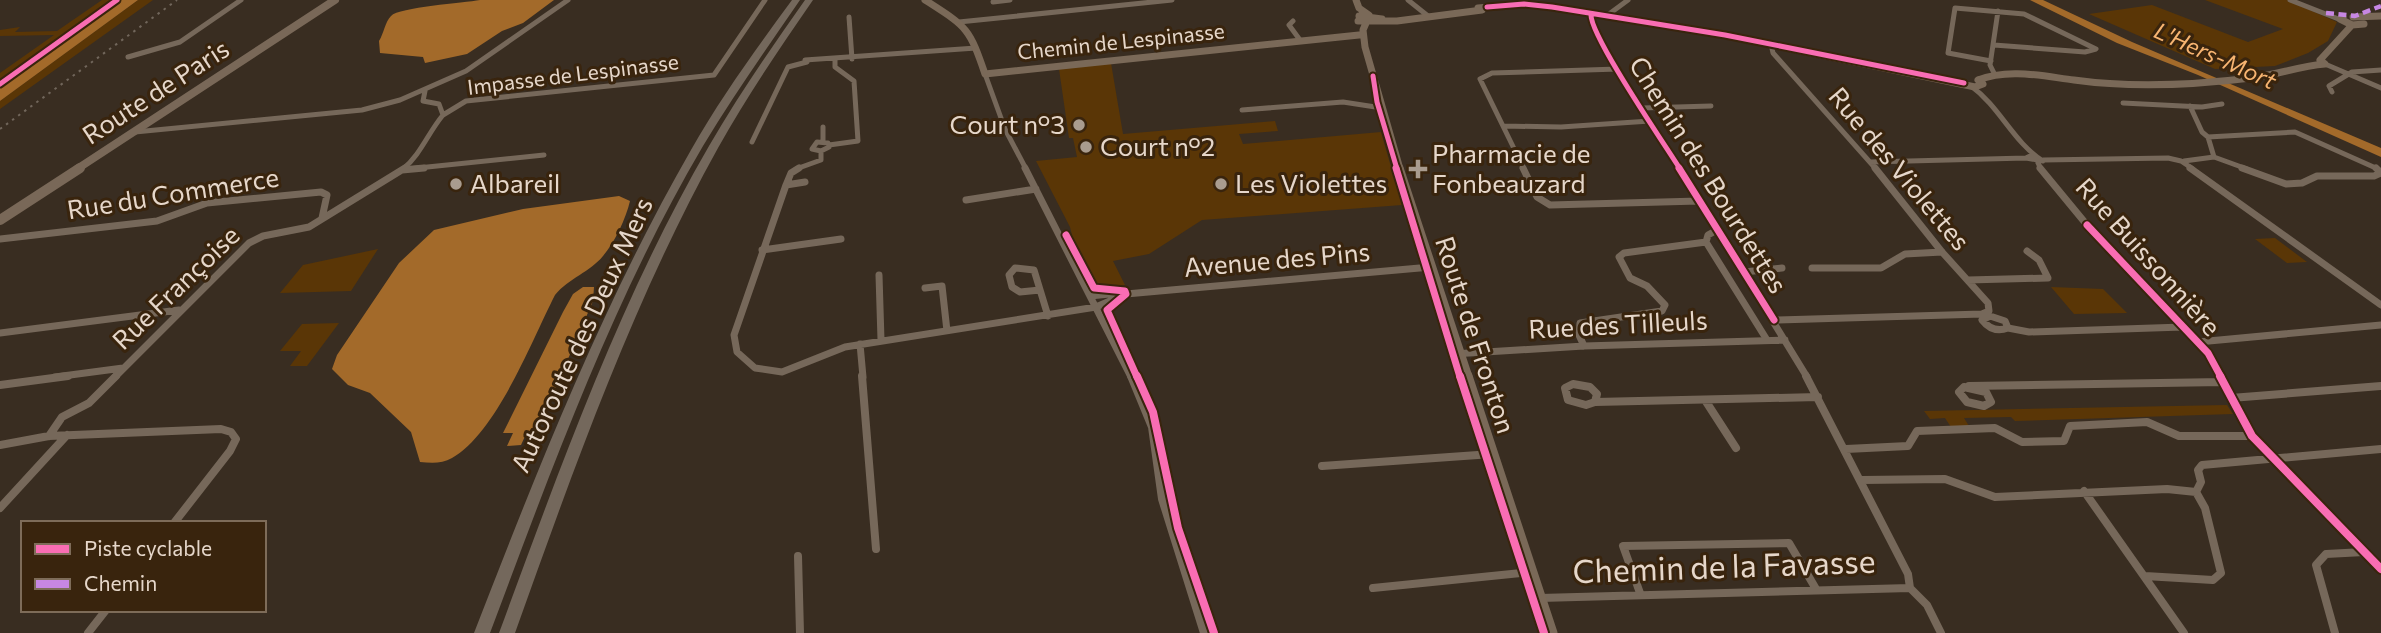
<svg xmlns="http://www.w3.org/2000/svg" width="2381" height="633" font-family="Commissioner,sans-serif">
<style>
.green{fill:#5a3606}
.water{fill:#a36a2a}
.lines{fill:none;stroke-linecap:round;stroke-linejoin:round}
.street-far2{stroke:#76685a;stroke-width:5}
.street-far1{stroke:#76685a;stroke-width:7}
.street{stroke:#76685a;stroke-width:8}
.secondary-far2{stroke:#7a6958;stroke-width:7}
.secondary-far1{stroke:#7a6958;stroke-width:9}
.secondary{stroke:#7a6958;stroke-width:11}
.primary-far1{stroke:#796858;stroke-width:8}
.primary{stroke:#796858;stroke-width:10}
.highway{fill:#74685c;fill-rule:evenodd}
.rail{stroke:#71665b;stroke-width:2;stroke-dasharray:2.5 5;stroke-linecap:butt}
.quiet{stroke:#c787e3;stroke-width:4.5;stroke-dasharray:8 4.5;stroke-linecap:butt}
.cycleway-far2-casing{stroke:#39240d;stroke-width:9}
.cycleway-far1-casing{stroke:#39240d;stroke-width:11}
.cycleway-casing{stroke:#39240d;stroke-width:12}
.cycleway-far2{stroke:#f96db3;stroke-width:5}
.cycleway-far1{stroke:#f96db3;stroke-width:7}
.cycleway{stroke:#f96db3;stroke-width:8}
.poi-dot{fill:#a99c8f;stroke:#39240d;stroke-width:2.5}
.labels{text-anchor:middle;stroke-width:6;stroke-linejoin:round;paint-order:stroke}
.far-street-label{font-size:21px;fill:#e6d7ca;stroke:#39240d}
.far-water-label{font-size:23px;font-style:italic;fill:#f7b471;stroke:#39240d}
.street-label{font-size:26px;fill:#e6d7ca;stroke:#39240d}
.poi-label{font-size:26px;fill:#e6d7ca;stroke:#39240d;text-anchor:start}
.near-street-label{font-size:32px;fill:#e6d7ca;stroke:#39240d}
</style>
<rect width="100%" height="100%" fill="#392d21"/>
<path class="green" d="M102,0H120L0,85V73L54,35L0,36V30L20,27L15,32L57,31Z
M138,0H153L0,109V101Z
M2205,0H2287L2337,22L2328,41L2308,53L2275,66L2215,69L2089,14L2152,5L2248,42L2283,29Z
M1111,63L1123,134L1275,121L1278,131L1239,134L1243,144L1381,132L1402,205L1202,220L1149,254L1113,261L1125,285L1103,290L1095,287L1068,236L1072,235L1070,227L1036,161L1077,157L1073,138H1069L1059,69Z
M2275,238L2307,262L2287,263L2255,239Z
M378,249L351,291L280,293L303,265Z
M2051,287L2103,289L2127,313L2074,314Z
M339,323L307,366H290L301,351H280L302,324Z
M2227,405L2233,414L2015,421L2011,417L1964,418L1969,426L1951,427L1945,418L1930,419L1924,411Z"/>
<path class="water" d="M120,0H138L0,101V85Z
M480,0H554L523,23L502,31L467,54L425,63L423,57L380,53L379,41C384,33 385,22 391,16C399,7 464,3 480,0Z
M2030,0H2043L2132,42L2381,148V157L2198,75L2117,43Z
M619,196L630,201C626,218 615,242 603,256C590,272 569,278 555,295C531,342 497,432 452,458C442,464 431,463 420,462L411,432L370,393L348,385L332,369L337,355L399,263L434,230L523,209Z
M583,287H594L593,301L537,431L527,432L521,445L507,446L513,433H503L563,312L573,294Z"/>
<g class="lines">
<path class="street-far2" d="M1408,0L1428,16
M2290,0L2341,20
M993,2L1010,0
M1591,14C1589,34 1665,145 1680,169
M849,17L852,59
M1605,17L1628,0
M1293,21L1289,25L1300,40
M959,22L1172,0
M1771,44L1773,53L1876,169
M128,57L180,42L241,0
M805,60L976,48
M1991,61L1948,53L1955,8L2024,14L2096,49L2085,52L1994,45
M2325,64L2381,88
M1994,73L1990,65L1998,11
M985,74L1005,129L1026,169
M1971,86C2000,107 2013,142 2043,161L2026,158L2032,155
M2332,92L2329,86L2352,72L2381,70
M2123,103L2202,107L2222,104
M2190,106L2202,132L2208,137
M1642,108L1711,106
M1242,110L1343,102L1382,108
M443,115L466,101L714,75L765,0
M1504,126L1561,127L1650,121
M823,127V142
M135,132L362,110L400,100L466,71L568,0
M752,142L788,67L807,62
M817,142L828,143L829,147L821,151L812,149Z
M829,145L858,141L854,81L835,67V60
M2043,160L2168,158L2181,161L2193,169
M2184,161L2214,157
M1870,162L2026,158
M2038,163L2041,169
M403,169C421,154 428,133 443,115L439,104L423,101L425,91
M408,169L544,155
M796,169L821,160V151
M1524,169L1480,79L1492,73L1618,69
M2247,169L2214,157L2208,137L2295,132L2378,169"/>
<path class="street-far1" d="M1025,168L1131,377
M1523,168L1537,197L1550,205L1699,201
M1679,168L1807,377
M1875,168L1942,252L1988,303L1989,311L1982,314L1985,317
M2040,168L2087,225L2208,353L2221,377
M2190,168L2381,305
M2242,168L2286,184L2302,183L2317,176H2374L2381,173L2376,168
M402,170L424,168
M805,182L786,185L734,335L737,352L755,368L782,372L845,347L1096,307L1126,294L1431,267
M786,185L791,173L799,168
M966,200L1036,189
M1717,230L1708,235L1706,242L1767,340
M0,239L157,221L207,203L321,192L327,195L322,218
M762,250L841,239
M1812,268H1881L1905,254L1942,252
M1744,272L1782,268
M879,275L881,340
M1968,280L2048,278L2039,260L2027,251
M925,288L942,286L947,331
M1040,290L1020,292L1012,287L1009,275L1015,268L1034,270L1048,316
M1090,296L1119,293
M1990,316L2005,321L2008,328C1997,332 1989,329 1982,320Z
M1774,320L1982,314
M2008,328L2029,332L2183,327
M0,333L179,310
M2198,342L2381,325
M860,344L863,377
M1584,346L1579,335L1580,323L1662,311L1665,305L1647,286L1630,278L1619,257L1624,253L1706,242
M1453,354L1584,346L1785,340
M55,377L123,368
M115,377L249,243L263,236L309,227L405,168"/>
<path class="street" d="M862,376L876,549
M1131,376L1152,427L1162,499L1204,633
M1806,376L1908,574L1910,588L1927,605L1941,633
M2220,376L2252,436L2381,569
M1573,384L1590,387L1597,394L1595,402L1586,405L1568,400L1565,388Z
M0,385L68,376
M1969,386L2223,382
M1964,387L1986,392L1991,402L1984,406L1967,402L1959,392Z
M2231,398L2381,386
M1705,400L1736,448
M1595,402L1818,397
M49,436L62,417L89,403L116,376
M0,445L49,436L221,429L231,432L236,439L230,451L174,523
M1846,449L1908,446L1917,431L1995,428L2022,442L2064,441L2070,426L2147,422L2179,436H2252
M1322,466L1492,454
M1862,480L1945,479L1995,497L2167,489L2196,492
M2084,491L2184,633
M0,508L67,435
M798,556L800,633
M2145,576L2213,580L2221,573L2205,508L2196,492L2201,482L2198,470L2202,465L2381,449
M1373,588L1531,572
M1640,593L1623,546L1789,543L1816,589
M1540,598L1910,588
M88,633L106,610
M2335,633L2316,565L2326,554L2364,552"/>
<path class="secondary-far2" d="M925,0C967,27 969,27 985,74L1359,35
M1356,0L1359,8L1369,15
M1478,8L1524,4L1552,7L1725,35L1975,87L1983,84L1978,80
M1359,16L1382,19
M2343,17L2340,19L2352,25L2364,24
M2353,17L2381,16
M1358,21H1397L1482,10
M1366,23L1363,30L1365,47L1400,169
M2320,60L2352,25
M1978,80C2008,68 2042,76 2074,80C2131,88 2194,85 2251,78C2276,75 2300,66 2325,64L2320,60"/>
<path class="secondary-far1" d="M1399,168L1468,377"/>
<path class="secondary" d="M1467,376L1552,633"/>
<path class="primary-far1" d="M77,169L335,0"/>
<path class="primary" d="M0,220L80,168"/>
<path class="highway" d="M792,0H800C767,48 733,96 703,146C613,299 552,468 490,633H474C538,468 603,303 691,150C721,97 756,49 792,0Z
M805,0H813C780,48 747,96 718,148C633,301 574,468 515,633H499C560,468 620,299 709,146C738,96 771,48 805,0Z"/>
<path class="rail" d="M0,129L177,0"/>
<path class="quiet" d="M2326,13L2355,16L2381,6"/>
<defs>
<path id="cycleway-far2" d="M1487,7L1524,4L1552,7L1725,35L1964,83
M1591,14C1589,34 1665,145 1680,169
M1373,76L1377,102L1397,169
M0,84L117,0"/>
<path id="cycleway-far1" d="M1396,168L1460,377
M1679,168L1774,320
M2087,225L2208,353L2221,377
M1066,235L1094,288L1125,291L1126,294L1107,310L1137,377"/>
<path id="cycleway" d="M1137,376L1153,412L1178,528L1214,633
M1460,376L1544,633
M2220,376L2252,436L2381,569"/>
</defs>
<use href="#cycleway-far2" class="cycleway-far2-casing"/>
<use href="#cycleway-far1" class="cycleway-far1-casing"/>
<use href="#cycleway" class="cycleway-casing"/>
<use href="#cycleway-far2" class="cycleway-far2"/>
<use href="#cycleway-far1" class="cycleway-far1"/>
<use href="#cycleway" class="cycleway"/>
</g>
<g class="poi-dot">
<circle cx="1079" cy="125" r="7"/>
<circle cx="1086" cy="147" r="7"/>
<path d="M1414.5 158.5h7v7h7v7h-7v7h-7v-7h-7v-7h7z"/>
<circle cx="456" cy="184" r="7"/>
<circle cx="1221" cy="184" r="7"/>
</g>
<g class="labels">
<g class="far-street-label">
<text transform="translate(1121 42) rotate(-6)" y="7">Chemin de Lespinasse</text>
<text transform="translate(573 75) rotate(-7)" y="7">Impasse de Lespinasse</text>
</g>
<g class="far-water-label">
<text transform="translate(2215 56) rotate(24)" y="8">L'Hers-Mort</text>
</g>
<g class="street-label">
<text transform="translate(156 92) rotate(-33)" y="9">Route de Paris</text>
<text transform="translate(1899 169) rotate(50)" y="9">Rue des Violettes</text>
<text transform="translate(1708 175) rotate(58)" y="9">Chemin des Bourdettes</text>
<text transform="translate(173 194) rotate(-9)" y="9">Rue du Commerce</text>
<text transform="translate(2148 257) rotate(48)" y="9">Rue Buissonnière</text>
<text transform="translate(1277 260) rotate(-5)" y="9">Avenue des Pins</text>
<text transform="translate(176 288) rotate(-44)" y="9">Rue Françoise</text>
<text transform="translate(1618 325) rotate(-3)" y="9">Rue des Tilleuls</text>
<text transform="translate(582 335) rotate(-65)" y="9">Autoroute des Deux Mers</text>
<text transform="translate(1475 335) rotate(72)" y="9">Route de Fronton</text>
</g>
<g class="poi-label">
<text x="1065" y="134" text-anchor="end">Court n°3</text>
<text x="1100" y="156">Court n°2</text>
<text x="1432" y="163">Pharmacie de<tspan x="1432" dy="30">Fonbeauzard</tspan></text>
<text x="470" y="193">Albareil</text>
<text x="1235" y="193">Les Violettes</text>
</g>
<g class="near-street-label">
<text transform="translate(1724 567) rotate(-2)" y="11">Chemin de la Favasse</text>
</g>
</g>
<rect x="21" y="521" width="245" height="91" fill="#39240d" stroke="#7e6c59" stroke-width="2"/>
<rect x="35" y="544" width="35" height="10" fill="#f96db3" stroke="#7e6c59" stroke-width="2"/>
<text x="84" y="556" font-size="21" fill="#e6d7ca">Piste cyclable</text>
<rect x="35" y="579" width="35" height="10" fill="#c787e3" stroke="#7e6c59" stroke-width="2"/>
<text x="84" y="591" font-size="21" fill="#e6d7ca">Chemin</text>
</svg>
